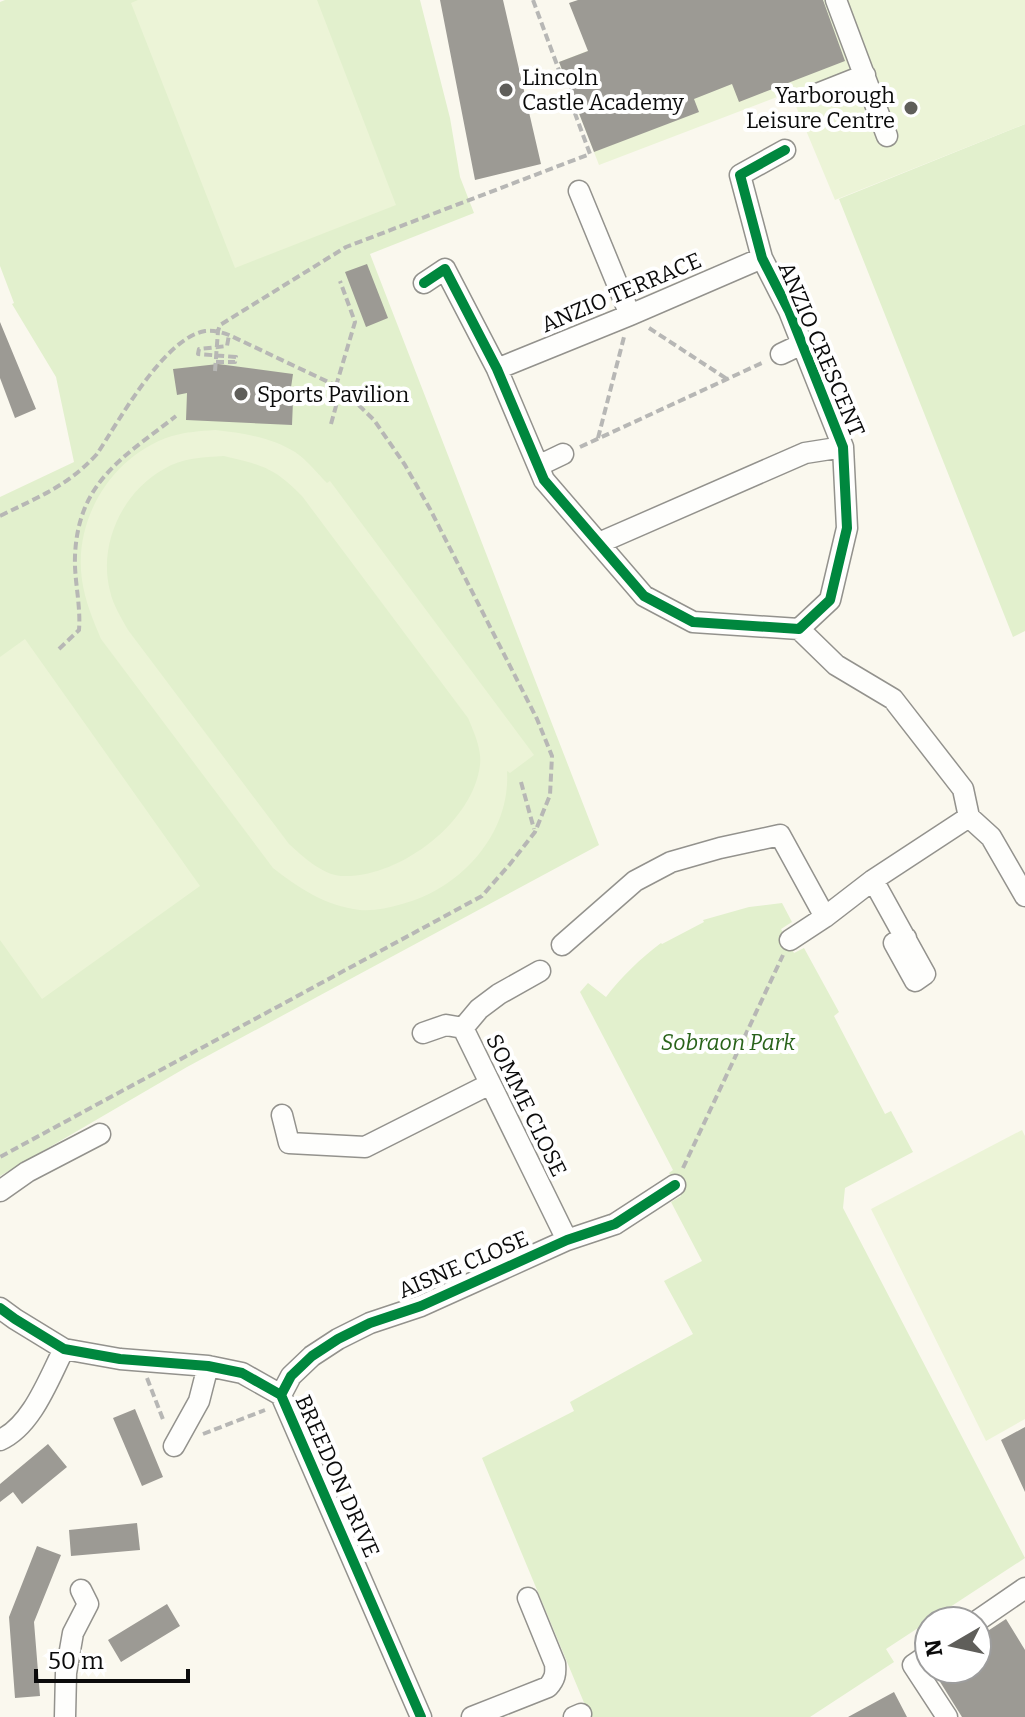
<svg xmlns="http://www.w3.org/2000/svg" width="1025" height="1717" font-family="Bitter,serif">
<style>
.green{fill:#e2f0cd}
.pitch{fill:#ecf4d7;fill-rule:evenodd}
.building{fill:#9c9a94}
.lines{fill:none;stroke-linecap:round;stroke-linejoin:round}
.minor-casing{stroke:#93928d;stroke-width:23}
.path{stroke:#b7b7b5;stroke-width:4;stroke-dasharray:8 4;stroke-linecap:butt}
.minor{stroke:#fefefc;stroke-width:20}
.cycleway-casing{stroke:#fff;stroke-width:15}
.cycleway{stroke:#00873e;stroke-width:10}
.poi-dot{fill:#5f5e5a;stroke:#fff;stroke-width:3}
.labels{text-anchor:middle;stroke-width:8;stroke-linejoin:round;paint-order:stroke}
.poi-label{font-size:22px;fill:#0b0b0b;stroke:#fff;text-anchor:start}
.street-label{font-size:22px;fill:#0b0b0b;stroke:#fff}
.park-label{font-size:22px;font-style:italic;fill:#29631a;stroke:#fff}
</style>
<rect width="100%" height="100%" fill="#faf8ee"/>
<path class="green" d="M5,0H420L450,118L460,177L474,213L370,254L599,845L187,1067L0,1176V497L74,462L56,377L12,304L14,303L0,266V2Z
M1025,124V631L1013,637L839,199Z
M782,903L792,922L781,929L794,953L804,948L839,1012L834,1016L885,1114L891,1111L913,1152L845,1188L843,1208L1025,1558L886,1649L894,1662L810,1717H590L482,1458L574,1411L570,1402L693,1334L664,1281L702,1261L671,1202L681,1196L669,1173L673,1170L580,992L588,983L606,997C622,976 640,959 661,943L662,944L704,922L703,920L749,907Z"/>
<path class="pitch" d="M138,0H317L396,205L235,268L131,3Z
M578,0H1025V124L835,200L790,92L599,165L559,62L605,44Z
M215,430C242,433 271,437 295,452C307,460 317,473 327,483L330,481L534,755L510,773L507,771C511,834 460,889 402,904C388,908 374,911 360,910C325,906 299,888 273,868L101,639C93,620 85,601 82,580C73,519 112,455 172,436C186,432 200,431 215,430ZM224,456C261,465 274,467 302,496L468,718C474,732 482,750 480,765C473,823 398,879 341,876C323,875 302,856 289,844L128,630C121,617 113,605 110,591C98,545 122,492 164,469C182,458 203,457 224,456Z
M25,639L200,886L42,999L0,940V657Z
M1022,1130L1025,1136V1419L986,1441L871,1209Z"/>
<path class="building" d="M440,0H503L541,164L475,180Z
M578,0H823L845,61L739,102L732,84L694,99L699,112L594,152L559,62L588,51L569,3Z
M367,264L388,318L366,327L345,272Z
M0,322L36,409L15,418L0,378Z
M218,364L293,374L289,401H293L292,425L186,420L187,393L177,395L173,369Z
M135,1409L163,1477L142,1486L113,1418Z
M1025,1427V1492L1001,1440Z
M48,1444L67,1467L22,1504L13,1492L0,1502V1484Z
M137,1523L140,1550L71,1556L69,1530Z
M37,1546L61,1555L34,1622L40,1696L15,1698L9,1617Z
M167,1604L180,1626L121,1662L108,1640Z
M1006,1619L1025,1650V1717H962L932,1669H977V1638Z
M894,1692L907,1717H848Z"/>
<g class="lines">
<defs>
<path id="minor" d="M836,0L887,136
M817,94L865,75
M579,191L630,315
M424,283L445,269L497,369L544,480L644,596L693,622L799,629L830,600L847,528L843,447L789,311L762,258L740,175L785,150
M781,354L802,344
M497,369L630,315L762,258
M538,466L563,454
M599,543L805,453L843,447
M799,629L836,665L893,699L963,789L969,817L991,837L1025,896
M873,880L925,974L915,981L894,943L906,938
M790,940L825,917
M562,945L635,881L671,862L720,848L780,835L825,917L873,880L969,817
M463,1028L479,1009L499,994L540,971
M423,1033L446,1025L463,1028L567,1240
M282,1115L289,1143L365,1147L490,1084
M0,1191L27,1172L100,1134
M0,1308L15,1319L64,1349L120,1359L208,1366L242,1373L281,1395L421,1717
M281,1395L291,1376L312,1356L338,1339L370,1323L421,1306L567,1240L615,1224L675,1185
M0,1440C32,1426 49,1378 64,1349
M174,1446L199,1401L208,1366
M977,1621L1025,1588
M929,1654L913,1665L947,1717
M65,1717L66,1673L73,1633L88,1604L81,1590
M472,1717L548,1687C555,1679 556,1674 555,1664L528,1598
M574,1717L581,1714"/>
</defs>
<use href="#minor" class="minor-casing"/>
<path class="path" d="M649,328L727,379
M216,362H235L236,357L198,354L199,349L227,346L229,335
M215,371L218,331L220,325L346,247L590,154L533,0
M336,386L355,322L340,281
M331,424L341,388
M598,438L624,337
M580,447L764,362
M0,516C38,497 68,486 97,454C119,421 164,338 205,331C213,330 221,332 229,335L341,388L374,420L405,465L430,509L537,719L552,756L550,795L535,832L510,864L482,896L0,1157
M59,649L79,630C81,605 74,580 75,556C78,481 124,457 176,416
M521,782L534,829
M683,1168L783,955
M147,1378L164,1422
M203,1434L265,1410"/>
<use href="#minor" class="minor"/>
<defs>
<path id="cycleway" d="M424,283L445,269L497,369L544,480L644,596L693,622L799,629L830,600L847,528L843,447L789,311L762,258L740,175L785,150
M0,1308L15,1319L64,1349L120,1359L208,1366L242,1373L281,1395L421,1717
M281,1395L291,1376L312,1356L338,1339L370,1323L421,1306L567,1240L615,1224L675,1185"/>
</defs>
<use href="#cycleway" class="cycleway-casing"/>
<use href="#cycleway" class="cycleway"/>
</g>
<g class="poi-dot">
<circle cx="506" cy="90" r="8"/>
<circle cx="911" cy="108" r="8"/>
<circle cx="241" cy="394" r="8"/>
</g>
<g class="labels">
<g class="poi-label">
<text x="522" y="85">Lincoln<tspan x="522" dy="25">Castle Academy</tspan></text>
<text x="895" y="103" text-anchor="end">Yarborough<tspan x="895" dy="25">Leisure Centre</tspan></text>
<text x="257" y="402">Sports Pavilion</text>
</g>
<g class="street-label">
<text transform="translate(621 292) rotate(-23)" y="8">ANZIO TERRACE</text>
<text transform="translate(822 349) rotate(67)" y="8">ANZIO CRESCENT</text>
<text transform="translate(527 1105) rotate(64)" y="8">SOMME CLOSE</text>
<text transform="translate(463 1264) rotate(-23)" y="8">AISNE CLOSE</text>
<text transform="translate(338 1476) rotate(66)" y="8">BREEDON DRIVE</text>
</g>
<g class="park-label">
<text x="728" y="1050">Sobraon Park</text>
</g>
</g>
<g transform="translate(953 1645) rotate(261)"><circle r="38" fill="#ffffff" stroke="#9d9d9d" stroke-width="2"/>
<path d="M0-6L14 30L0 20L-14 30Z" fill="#5f5e5a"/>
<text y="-12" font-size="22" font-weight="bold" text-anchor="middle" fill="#0b0b0b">N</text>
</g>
<path d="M36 1669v12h152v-12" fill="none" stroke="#0b0b0b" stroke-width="4"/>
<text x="48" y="1669" font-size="24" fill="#0b0b0b" stroke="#ffffff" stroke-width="6" paint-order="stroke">50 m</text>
</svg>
